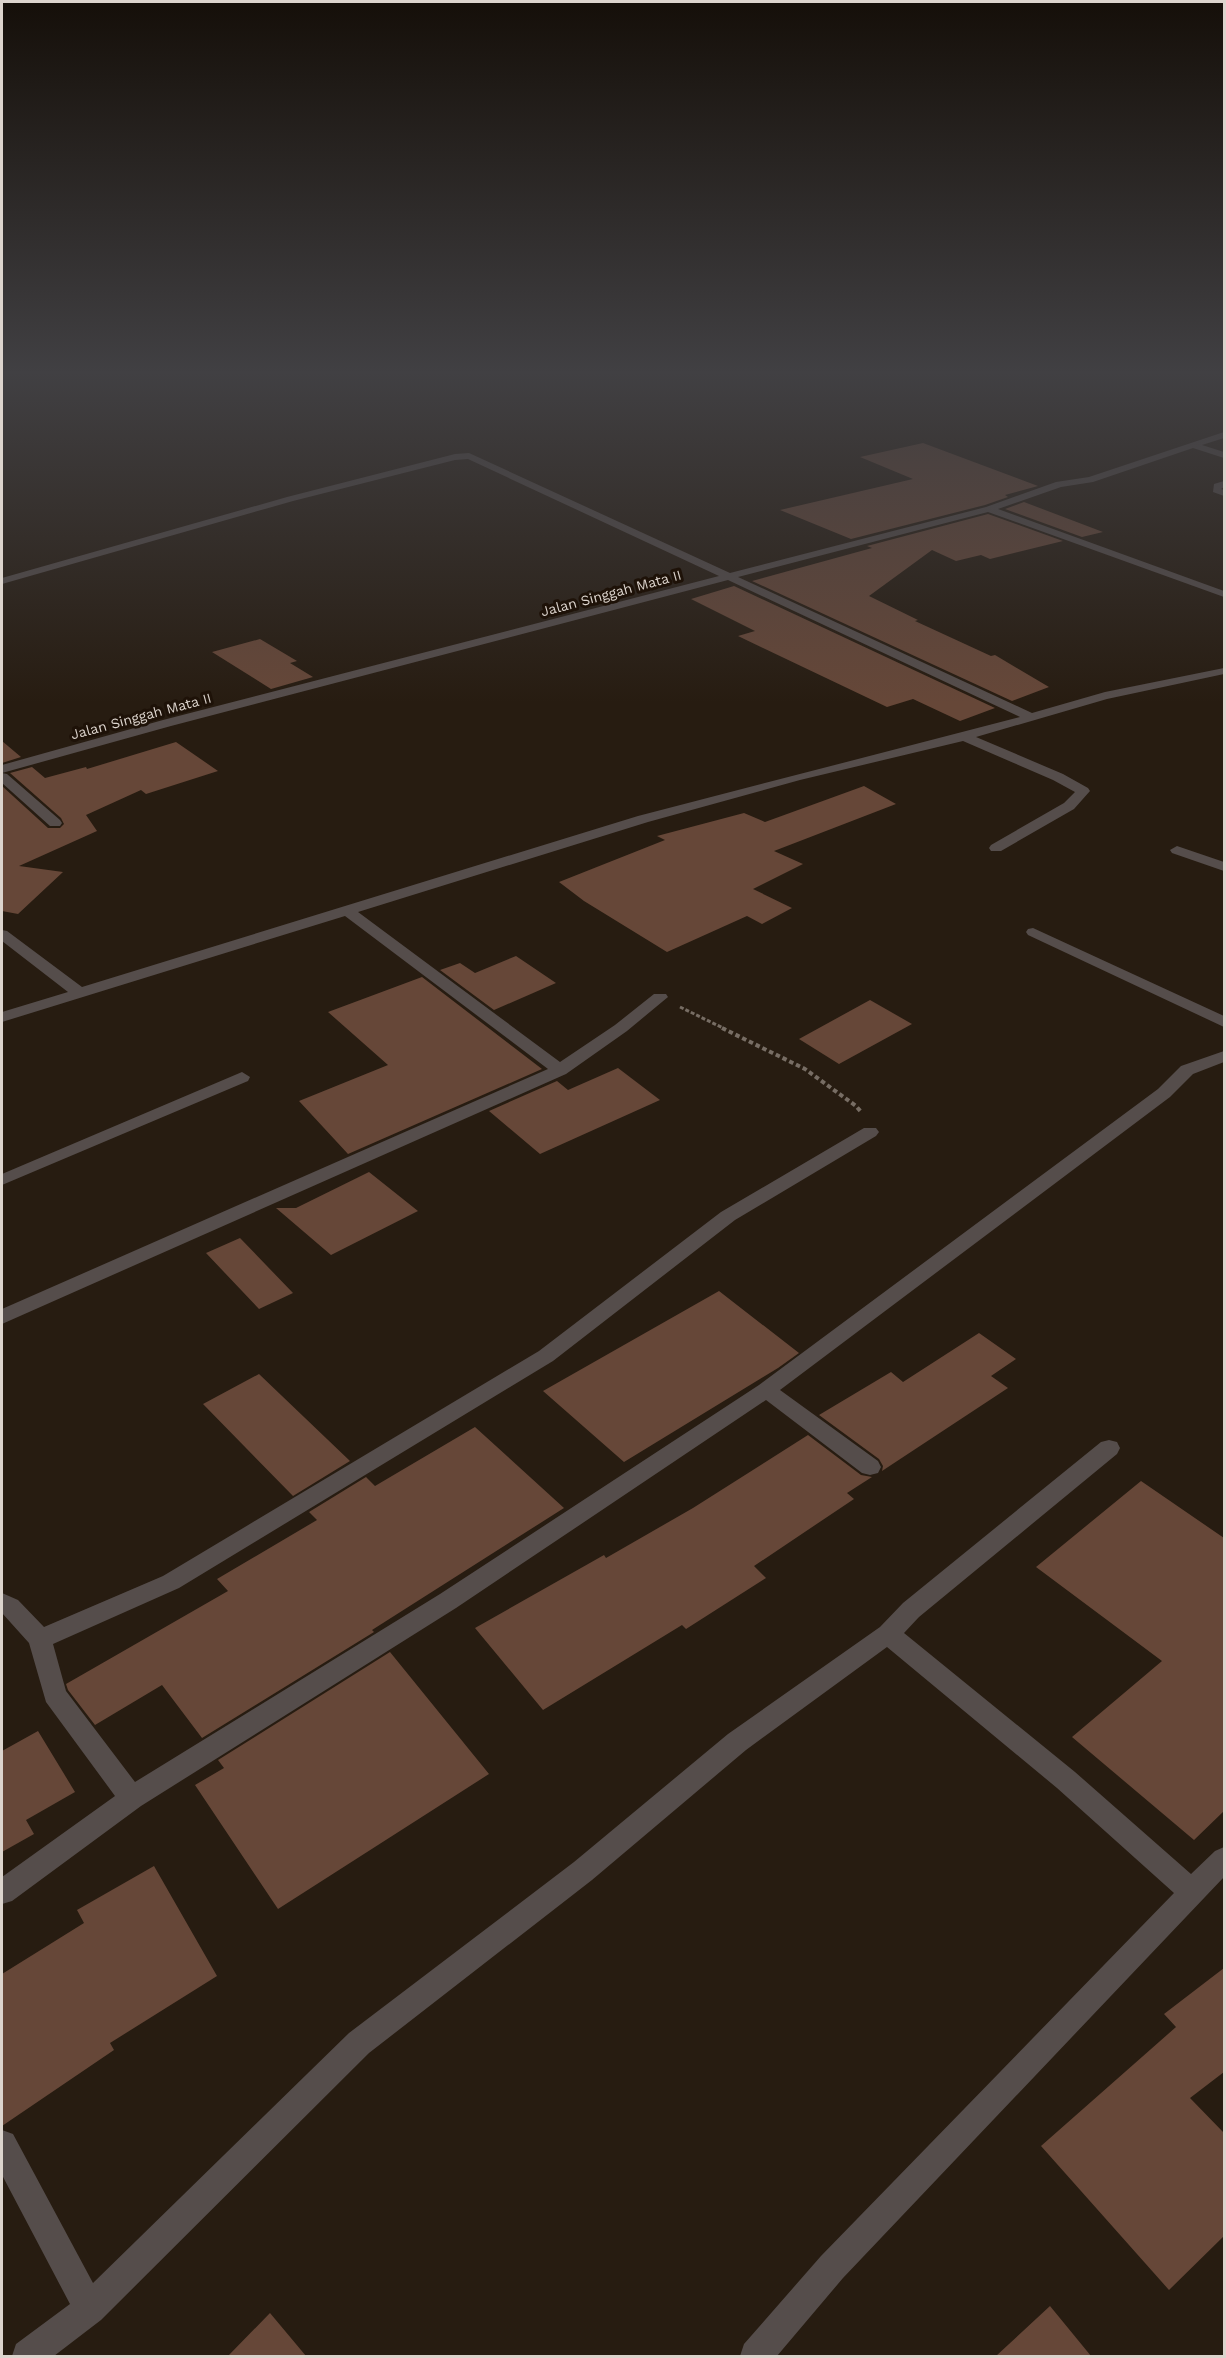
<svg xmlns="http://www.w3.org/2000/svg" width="1226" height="2358" font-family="'Work Sans',sans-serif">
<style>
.building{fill:#664738}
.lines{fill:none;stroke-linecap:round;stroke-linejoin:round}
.path-far1{stroke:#776d64;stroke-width:3;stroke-dasharray:4 2;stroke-linecap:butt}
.path{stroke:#776d64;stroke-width:4;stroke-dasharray:4.5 3;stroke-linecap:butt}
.minor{fill:#554d4b;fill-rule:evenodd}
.labels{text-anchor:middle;stroke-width:6;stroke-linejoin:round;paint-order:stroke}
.far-street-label{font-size:14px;fill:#dcd4cd;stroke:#1e1208}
</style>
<rect width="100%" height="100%" fill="#271c11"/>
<path class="building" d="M923,443L1038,486L1005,495L1008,497L985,505L851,539L780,510L913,479L860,457Z
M1024,502L1103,532L1082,537L1005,509Z
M988,514L1063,541L990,559L981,555L956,561L932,550L869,596L918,620L915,621L991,656L995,655L1049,687L1012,701L752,581L872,548L867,546Z
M734,586L995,708L960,721L913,699L887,707L738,636L755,631L691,599Z
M260,639L297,661L290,663L313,677L271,689L212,652Z
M2,741L21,757L2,763Z
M176,742L218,771L146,794L141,790L86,815L97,831L19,866L63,872L18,914L2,911V786L48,828H60L64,824L61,818L10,773L32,767L45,778L86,767L87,769Z
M864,786L896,804L774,851L803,864L753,889L792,908L762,924L747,916L667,952L584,901L559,882L665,840L657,836L744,813L765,822Z
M516,956L556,983L494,1010L440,970L460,963L475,973Z
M422,977L542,1069L348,1154L299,1101L388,1065L328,1012Z
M870,1000L912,1024L839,1064L799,1039Z
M618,1068L660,1100L540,1154L489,1111L557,1081L568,1090Z
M369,1172L418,1211L331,1255L276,1208H296Z
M240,1238L293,1293L259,1309L206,1253Z
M719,1291L799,1353L778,1368L624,1462L543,1391Z
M979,1333L1016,1359L991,1376L1008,1388L882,1471L883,1466L879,1459L819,1415L891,1372L903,1382Z
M259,1374L350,1461L293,1496L203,1404Z
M475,1427L564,1508L372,1630L374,1632L202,1738L162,1685L95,1725L68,1690L66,1684L228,1591L217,1579L317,1520L309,1512L366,1477L375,1486Z
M808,1435L861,1475L872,1477L847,1493L854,1499L754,1566L766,1578L686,1629L682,1625L543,1710L475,1628L604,1555L606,1558L693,1508Z
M1141,1481L1224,1538V1811L1194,1840L1072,1737L1162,1661L1036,1567Z
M390,1652L489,1774L278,1909L195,1785L224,1768L218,1760Z
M38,1731L75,1792L26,1820L34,1834L2,1852V1751Z
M154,1866L217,1976L110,2043L114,2050L2,2126V1974L84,1923L77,1910Z
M1224,1968V2072L1190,2098L1224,2133V2236L1169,2290L1041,2146L1176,2027L1164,2014Z
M1050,2306L1091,2356H996Z
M270,2313L306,2356H228Z"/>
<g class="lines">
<path class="path-far1" d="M680,1007L725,1029"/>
<path class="path" d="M722,1028L805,1069L856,1106L862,1113"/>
<path class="minor" d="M1224,432V438L1202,445L1224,452V458L1193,448L1093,482L1061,487L998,509L1224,591V597L988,512L738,577L1032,713L1105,692L1224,668V674L1107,699L976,737L1063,774L1088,788L1090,791L1074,809L1001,851H991L989,848L991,845L1064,803L1075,792L1053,780L963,741L800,780L648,822L358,912L560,1062L615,1025L654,994H666L668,997L627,1031L566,1074L2,1324V1309L548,1069L345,916L2,1022V1012L68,992L2,941V930L7,931L82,987L638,816L1020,717L728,580L171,726L2,773V765L163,720L719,576L468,459L455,460L293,501L2,584V578L287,497L455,454L469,453L730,573L986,507L1056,482L1089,477Z
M1224,481V487L1221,489L1224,490V496L1213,492L1214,484Z
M2,773L7,774L60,820L62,823L60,826H50L2,783Z
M1177,846L1224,862V871L1172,853L1170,850Z
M1033,928L1224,1016V1027L1028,935L1026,932L1028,929Z
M1224,1051V1062L1193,1074L1170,1097L780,1390L878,1461L881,1467L878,1473L870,1475L862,1473L766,1400L456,1608L141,1806L12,1901L2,1904V1877L115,1796L46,1702L29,1643L2,1613V1593L18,1600L44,1627L163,1576L539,1351L721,1212L864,1128H876L879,1132L876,1136L735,1220L553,1361L179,1588L53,1644L66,1691L135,1782L440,1594L759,1385L1158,1089L1181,1066Z
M242,1072L250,1077L248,1081L2,1185V1174Z
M1109,1440L1117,1442L1120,1448L1117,1454L919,1617L904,1633L1075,1772L1191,1874L1215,1851L1224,1847V1877L843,2278L777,2356H740L744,2344L821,2256L1174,1893L1057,1788L887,1647L746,1750L592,1880L369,2053L101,2320L54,2356H12L16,2344L70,2304L2,2175V2130L13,2134L93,2283L349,2033L574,1862L728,1734L880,1627L903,1603L1101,1442Z"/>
</g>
<linearGradient id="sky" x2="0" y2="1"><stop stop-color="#150f09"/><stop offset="0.53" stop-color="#414043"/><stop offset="1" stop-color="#414043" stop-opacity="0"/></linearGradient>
<rect width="1226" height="703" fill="url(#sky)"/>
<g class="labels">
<g class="far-street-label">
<text transform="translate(611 593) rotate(-15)" y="5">Jalan Singgah Mata II</text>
<text transform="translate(141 716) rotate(-15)" y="5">Jalan Singgah Mata II</text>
</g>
</g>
<rect width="1226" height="2358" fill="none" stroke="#dcd4cd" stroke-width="6"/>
</svg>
